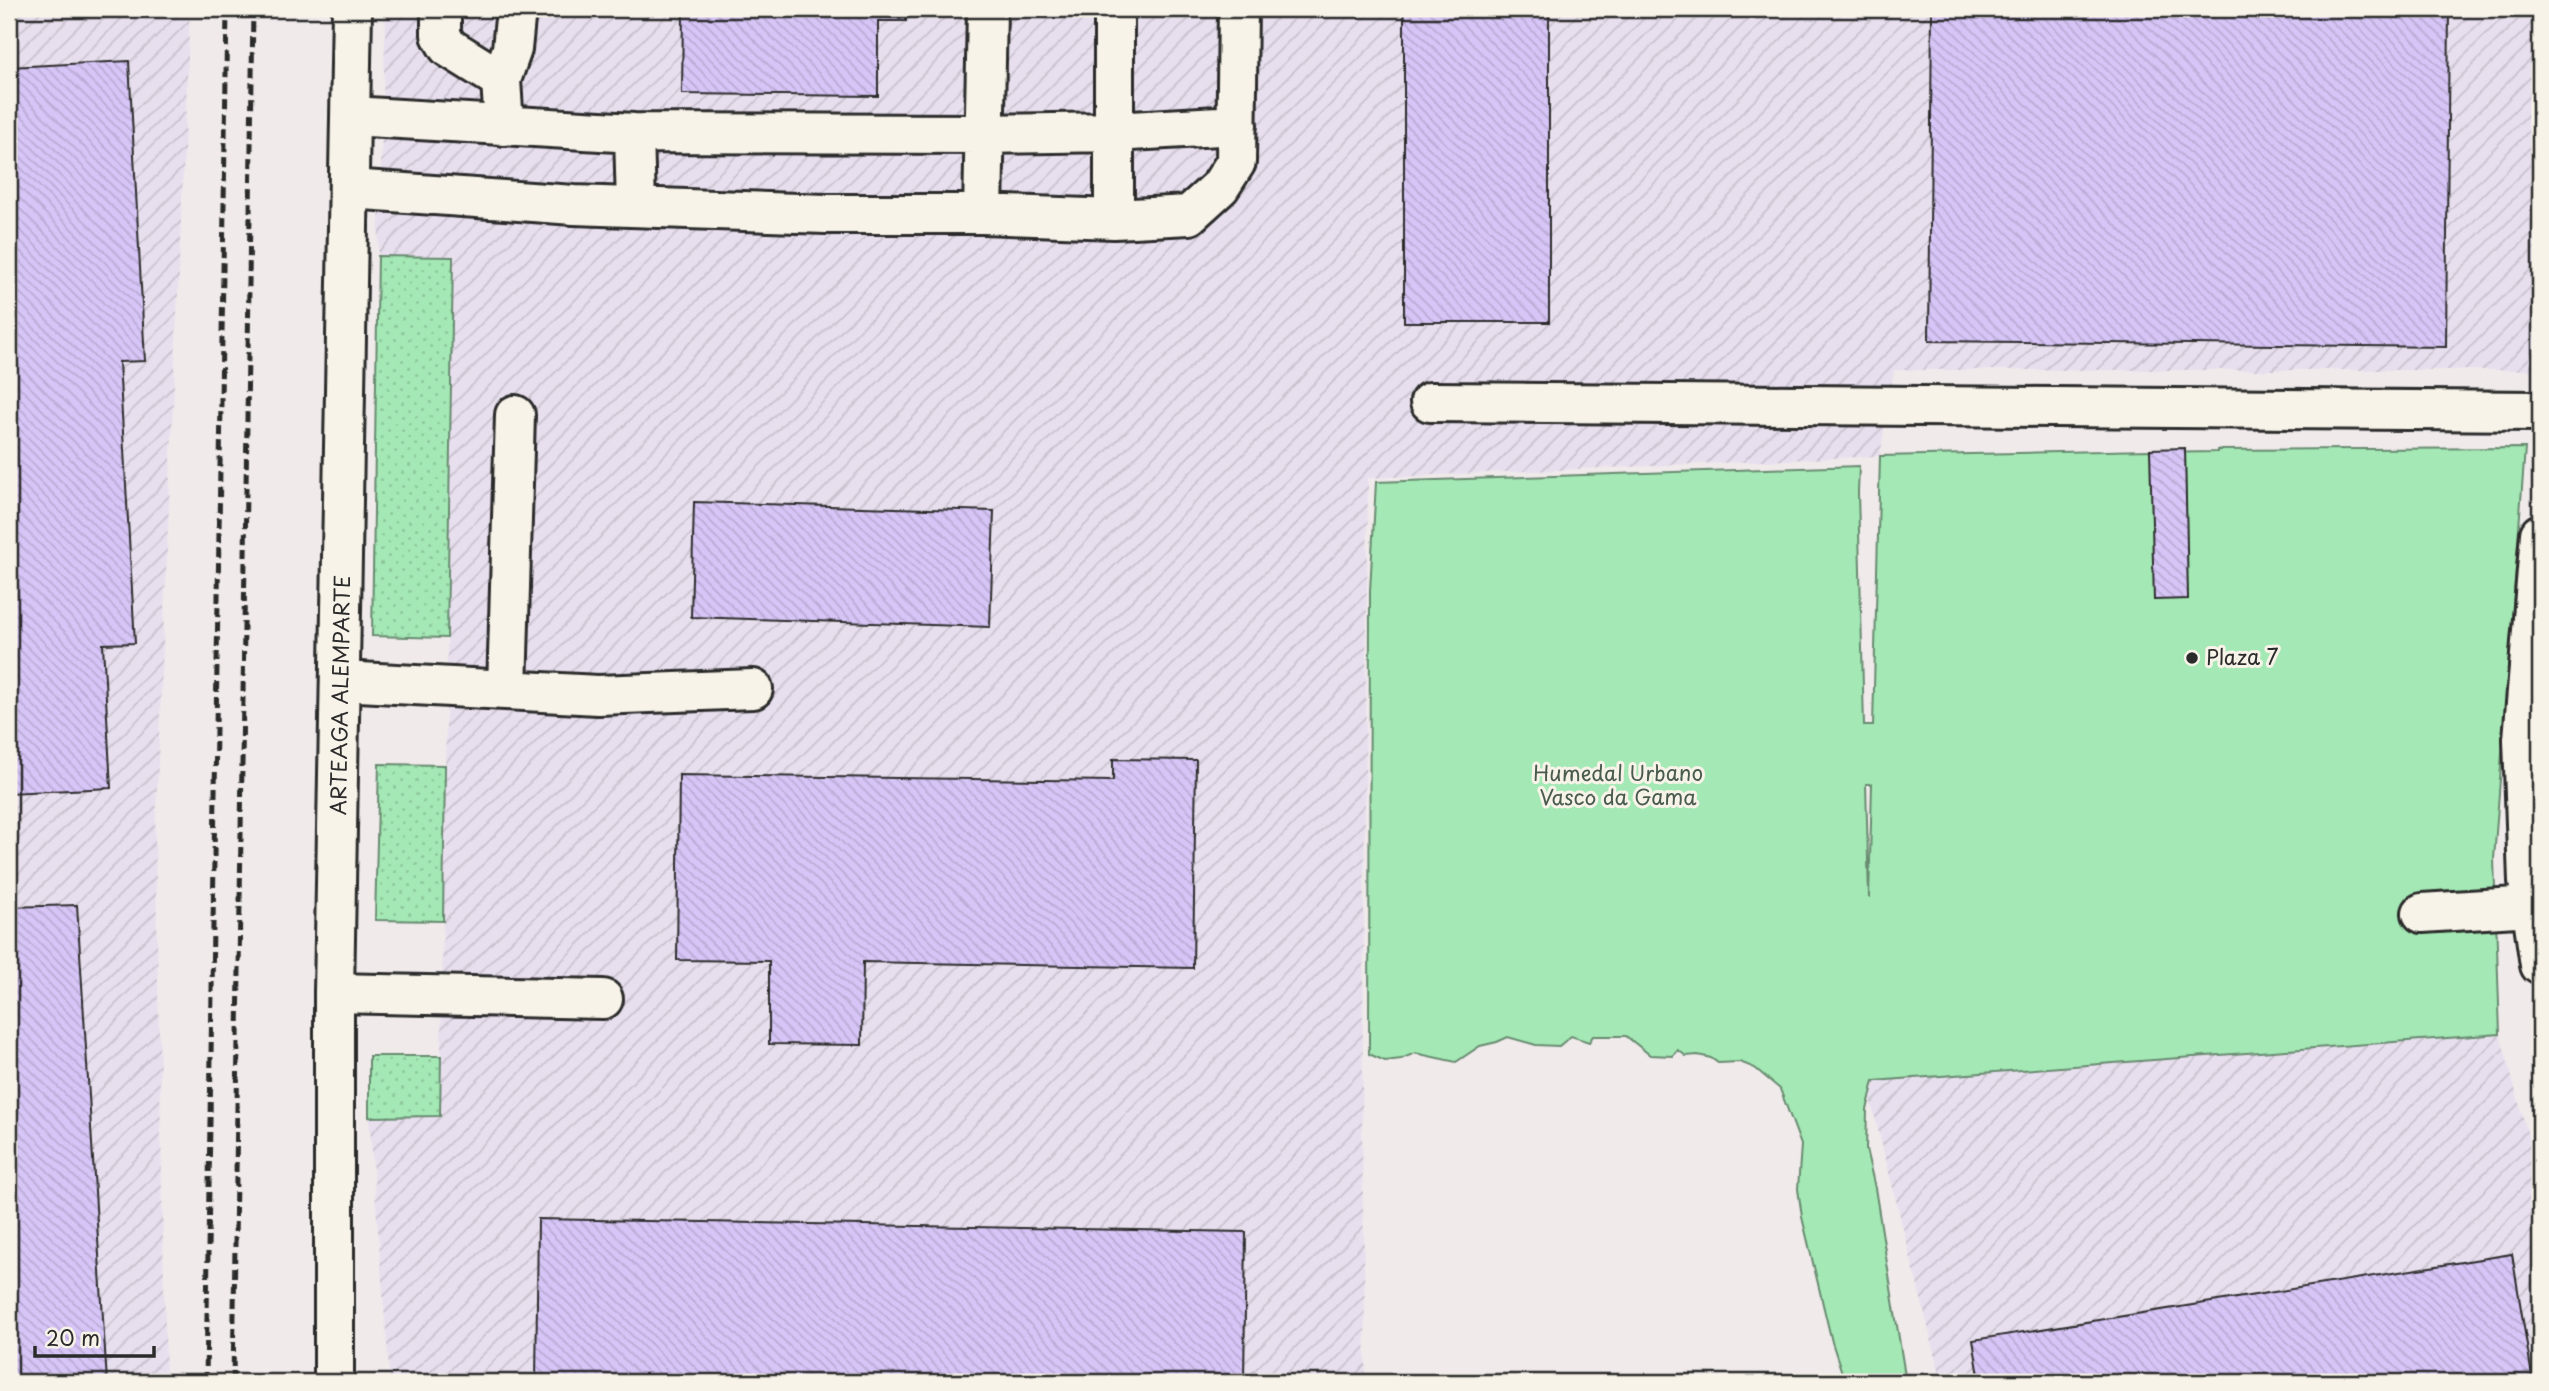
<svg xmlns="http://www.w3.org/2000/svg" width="2549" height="1391" font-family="'Playpen Sans',sans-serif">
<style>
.industrial{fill:url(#industrial-furrows)}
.grass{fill:url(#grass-dots);stroke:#688a70;stroke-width:2}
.park{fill:#a4e9b5;stroke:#688a70;stroke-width:2;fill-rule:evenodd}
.building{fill:url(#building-back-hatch);stroke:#2b2b2b;stroke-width:2}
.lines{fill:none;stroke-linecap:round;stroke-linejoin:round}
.minor-casing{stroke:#2b2b2b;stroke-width:44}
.major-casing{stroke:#2b2b2b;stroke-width:44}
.minor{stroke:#f7f3e8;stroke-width:38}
.major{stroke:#f7f3e8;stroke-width:38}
.rail{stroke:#2b2b2b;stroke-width:5;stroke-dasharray:10 5;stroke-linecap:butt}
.poi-dot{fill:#2b2b2b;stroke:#f7f3e8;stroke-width:2.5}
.labels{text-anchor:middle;stroke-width:6;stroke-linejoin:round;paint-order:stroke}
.poi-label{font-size:21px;fill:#2b2b2b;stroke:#f7f3e8;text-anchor:start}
.street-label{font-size:21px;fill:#2b2b2b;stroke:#f7f3e8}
.park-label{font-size:21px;fill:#495a4e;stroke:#f7f3e8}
</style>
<defs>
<pattern id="industrial-furrows" width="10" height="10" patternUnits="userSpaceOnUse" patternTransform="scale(1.75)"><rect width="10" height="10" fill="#e8dfee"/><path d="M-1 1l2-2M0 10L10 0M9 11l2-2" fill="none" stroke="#c7c0cc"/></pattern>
<pattern id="grass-dots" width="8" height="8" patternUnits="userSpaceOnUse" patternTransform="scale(1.75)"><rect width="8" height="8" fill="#a4e9b5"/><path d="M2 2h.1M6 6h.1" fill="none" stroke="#8dc89c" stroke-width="1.8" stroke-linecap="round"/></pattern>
<pattern id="building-back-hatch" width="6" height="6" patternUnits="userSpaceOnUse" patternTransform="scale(1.75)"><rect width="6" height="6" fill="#d6c5f6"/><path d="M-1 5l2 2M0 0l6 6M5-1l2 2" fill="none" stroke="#b8a9d3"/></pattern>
</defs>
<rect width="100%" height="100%" fill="#f0eaeb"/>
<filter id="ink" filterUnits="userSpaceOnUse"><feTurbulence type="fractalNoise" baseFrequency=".0143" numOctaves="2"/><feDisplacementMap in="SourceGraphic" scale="14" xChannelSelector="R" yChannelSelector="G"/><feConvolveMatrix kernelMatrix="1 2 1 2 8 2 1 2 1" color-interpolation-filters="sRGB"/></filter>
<g filter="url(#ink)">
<path class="industrial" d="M9,9H190L155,834L166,1382H9Z
M386,9H2540V370H1894L1880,456L1368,478L1362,1133L1366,1382H390L369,1117L440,1116L453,258L378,256Z
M2500,1034L2540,1179V1382H1942L1866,1082Z"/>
<path class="grass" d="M378,256L453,257L447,638L372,636Z
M379,764L445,765L443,921L375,920Z
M369,1056H441L440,1116L369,1117Z"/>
<path class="park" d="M2525,448L2494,859L2500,1034L1874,1081L1867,1110L1866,1149L1875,1188L1906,1382H1845L1832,1342L1802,1217L1798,1189L1801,1145L1780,1089L1755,1068L1740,1062L1718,1063L1711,1058L1698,1055L1686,1056L1678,1050L1673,1056L1650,1055L1626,1036H1593L1589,1042L1571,1036L1559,1046L1536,1045L1508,1037L1497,1042L1480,1046L1456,1062L1415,1053L1401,1059L1385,1061L1369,1054L1370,591L1376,482L1859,466L1858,492L1864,726H1873L1880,456L2150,450V453L2217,452V450ZM1866,784H1872L1869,898V897Z"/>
<path class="building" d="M683,9H906V21H878V96L682,94Z
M1404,9H1549V322H1404Z
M1932,9H2449L2446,347L1929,341Z
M129,61L145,361L119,362L135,643L103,644L111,788L9,793V67Z
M2185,448L2188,599L2154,600L2150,449Z
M694,502L994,511L990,627L691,617Z
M1113,759L1196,760L1193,968L863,962L862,1045L769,1044V961L677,960L679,775L1113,781Z
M77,905L107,1382H9V907Z
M538,1219L1246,1232L1244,1382H536Z
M2512,1254L2533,1382H1980L1973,1340Z"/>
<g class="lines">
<defs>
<path id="minor" d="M441,9V35L448,47L501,80
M351,116L634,133L985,134L1113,132L1237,125
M504,126L501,80L512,49L516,9
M634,133L636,207
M350,189L574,205L826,214H983L1114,219L1189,215L1220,187L1236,162L1238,9
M983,214L987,9
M1114,219V9
M1430,402L2540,411
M2540,534L2523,739L2528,881L2540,965
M341,681L598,695L753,689
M507,690L515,415
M2422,913L2532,906
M334,993L603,999"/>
<path id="major" d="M334,1382V993L352,9"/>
</defs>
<use href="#minor" class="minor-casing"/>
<use href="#major" class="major-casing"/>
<use href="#minor" class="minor"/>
<use href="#major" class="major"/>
<path class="rail" d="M206,1382L227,9
M233,1382L253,9"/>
</g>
</g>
<circle class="poi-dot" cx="2192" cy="658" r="7"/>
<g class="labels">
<g class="poi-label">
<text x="2206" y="665">Plaza 7</text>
</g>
<g class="street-label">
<text transform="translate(341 695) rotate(-89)" y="7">ARTEAGA ALEMPARTE</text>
</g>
<g class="park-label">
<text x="1618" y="781">Humedal Urbano<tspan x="1618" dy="24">Vasco da Gama</tspan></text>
</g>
</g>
<rect width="2549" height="1391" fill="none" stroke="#f7f3e8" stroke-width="35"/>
<rect x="18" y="18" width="2514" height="1356" fill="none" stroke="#2b2b2b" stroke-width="2.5" filter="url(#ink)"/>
<path d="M35 1346v10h119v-10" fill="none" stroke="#2b2b2b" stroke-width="3.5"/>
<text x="46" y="1346" font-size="21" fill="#2b2b2b" stroke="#f7f3e8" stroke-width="5" paint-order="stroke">20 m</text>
</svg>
